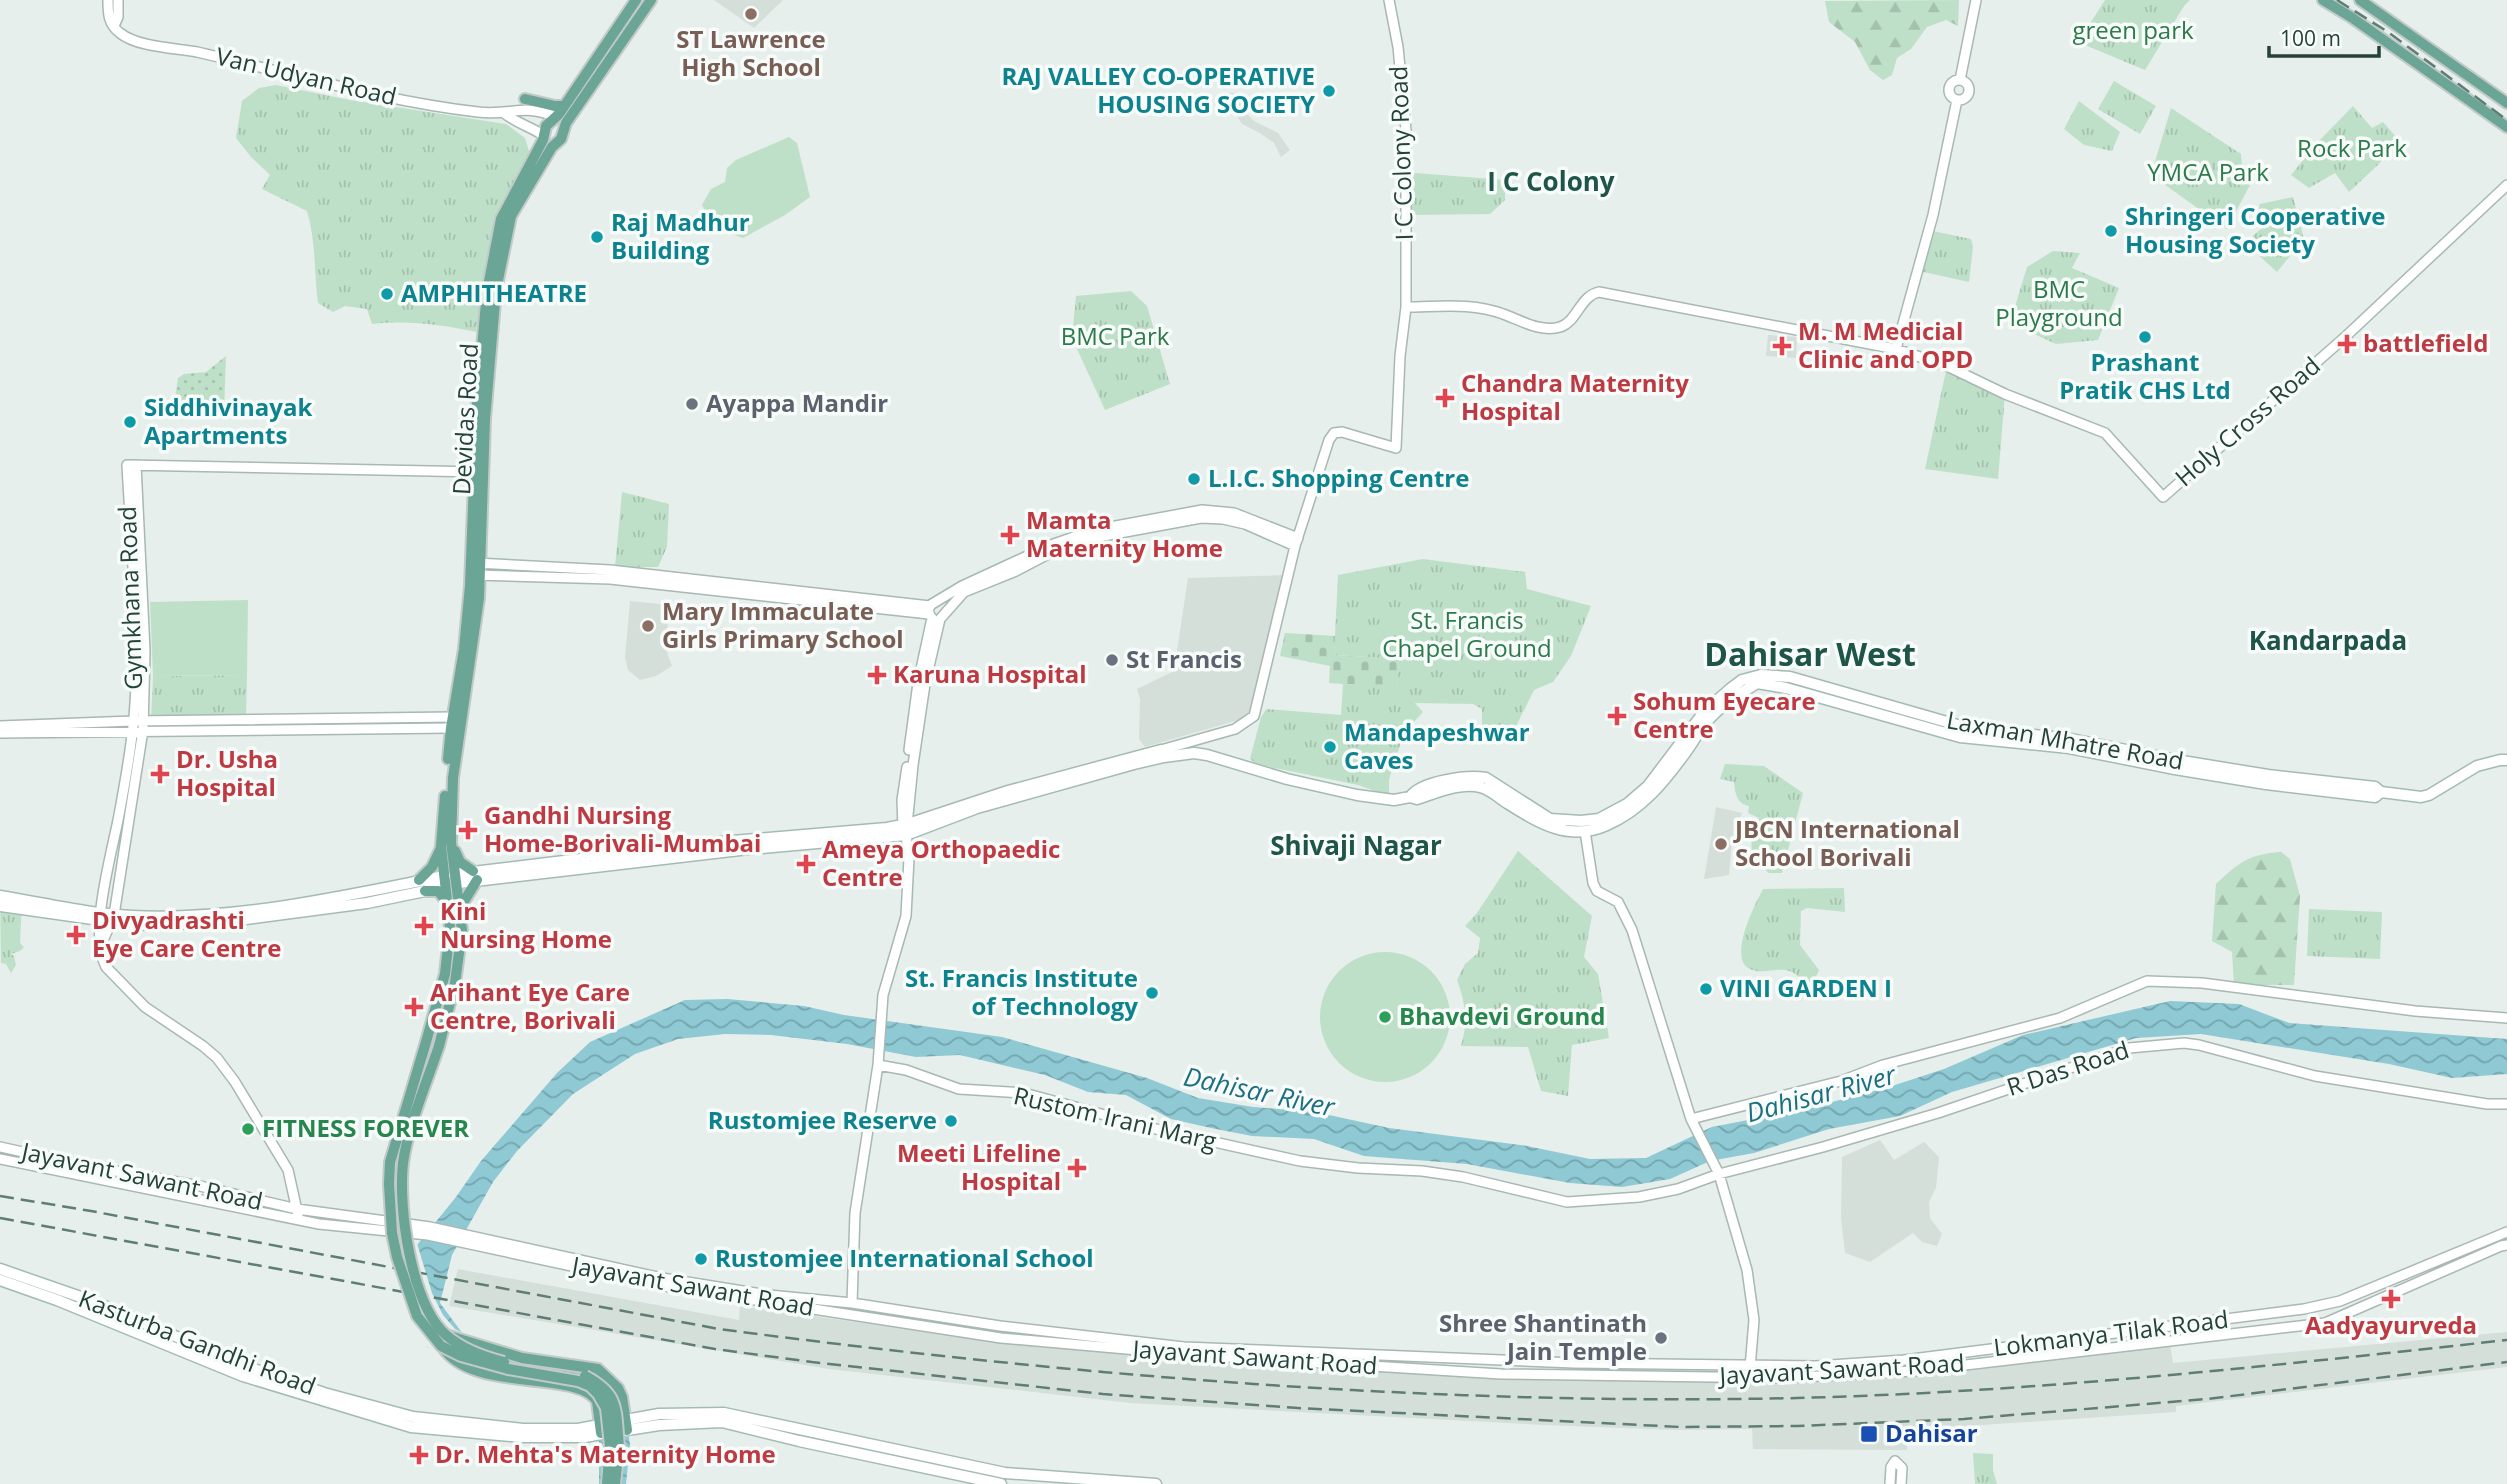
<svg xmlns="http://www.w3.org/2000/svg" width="2507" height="1484" font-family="'Open Sans',sans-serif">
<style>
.built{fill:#d4dfda}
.grass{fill:url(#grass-dots)}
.forest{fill:url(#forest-firs)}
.cemetery{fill:url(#cemetery-stones)}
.park{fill:url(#park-tufts)}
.garden{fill:#bfe0c8}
.water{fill:url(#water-waves)}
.pier{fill:#e6efeb}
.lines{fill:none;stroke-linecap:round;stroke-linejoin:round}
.tertiary-casing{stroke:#a8b8b2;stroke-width:12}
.secondary-casing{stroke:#a4bbb3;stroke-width:13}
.primary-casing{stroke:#c2cac8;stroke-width:14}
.tertiary{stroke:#fff;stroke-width:9}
.secondary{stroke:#fff;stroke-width:10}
.primary{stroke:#6aa596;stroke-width:10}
.rail{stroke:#5f7d75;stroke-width:2.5;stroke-dasharray:14 7;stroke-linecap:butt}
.primary-bridge-casing{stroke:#c2cac8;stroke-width:14;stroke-linecap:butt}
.primary-bridge{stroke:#6aa596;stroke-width:10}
.education-dot{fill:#8d6e63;stroke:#f7fbf9;stroke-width:2.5}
.culture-dot{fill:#0f9aa8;stroke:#f7fbf9;stroke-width:2.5}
.health-dot{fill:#e0444e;stroke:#f7fbf9;stroke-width:2.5}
.worship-dot{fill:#6b7280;stroke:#f7fbf9;stroke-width:2.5}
.leisure-dot{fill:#2e9e5b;stroke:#f7fbf9;stroke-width:2.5}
.transit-dot{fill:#1a4fb4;stroke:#f7fbf9;stroke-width:2.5}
.labels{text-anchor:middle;stroke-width:7;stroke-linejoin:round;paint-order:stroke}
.park-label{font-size:24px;fill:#2d7a4b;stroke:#f7fbf9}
.education-label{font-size:24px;font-weight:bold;fill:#785e54;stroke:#f7fbf9;text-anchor:start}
.street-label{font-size:24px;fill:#24423a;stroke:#f7fbf9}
.culture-label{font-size:24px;font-weight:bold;fill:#0d838f;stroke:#f7fbf9;text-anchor:start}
.health-label{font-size:24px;font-weight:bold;fill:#be3a42;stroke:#f7fbf9;text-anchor:start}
.worship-label{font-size:24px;font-weight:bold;fill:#5b616d;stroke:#f7fbf9;text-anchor:start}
.leisure-label{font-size:24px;font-weight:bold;fill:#27864d;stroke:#f7fbf9;text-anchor:start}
.transit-label{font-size:24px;font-weight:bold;fill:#164399;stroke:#f7fbf9;text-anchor:start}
.neighbourhood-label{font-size:26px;font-weight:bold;fill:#1f5548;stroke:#f7fbf9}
.water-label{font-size:26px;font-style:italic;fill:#1c6f80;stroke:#f7fbf9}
.district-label{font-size:32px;font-weight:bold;fill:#1f5548;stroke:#f7fbf9}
</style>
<defs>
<pattern id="grass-dots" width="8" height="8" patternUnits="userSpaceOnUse" patternTransform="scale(1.75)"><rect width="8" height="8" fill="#bfe0c8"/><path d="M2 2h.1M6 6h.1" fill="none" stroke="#a4c1ad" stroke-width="1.8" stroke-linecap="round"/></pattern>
<pattern id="forest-firs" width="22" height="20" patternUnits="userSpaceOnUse" patternTransform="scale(1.75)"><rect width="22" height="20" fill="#bfe0c8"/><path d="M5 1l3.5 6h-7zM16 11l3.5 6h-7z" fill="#a4c1ad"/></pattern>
<pattern id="cemetery-stones" width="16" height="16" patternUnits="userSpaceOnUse" patternTransform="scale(1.75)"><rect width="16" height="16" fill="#bfe0c8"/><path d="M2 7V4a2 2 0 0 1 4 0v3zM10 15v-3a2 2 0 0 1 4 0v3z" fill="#a4c1ad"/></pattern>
<pattern id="park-tufts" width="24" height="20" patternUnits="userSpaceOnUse" patternTransform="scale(1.75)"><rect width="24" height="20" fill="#bfe0c8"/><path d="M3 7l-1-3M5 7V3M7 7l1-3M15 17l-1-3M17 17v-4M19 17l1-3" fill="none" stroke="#a4c1ad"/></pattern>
<pattern id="water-waves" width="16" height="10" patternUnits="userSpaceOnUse" patternTransform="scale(1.75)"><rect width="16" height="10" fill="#8ec9d4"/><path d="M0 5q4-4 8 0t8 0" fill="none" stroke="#74a5ad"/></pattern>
</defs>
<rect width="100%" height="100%" fill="#e6efeb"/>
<path class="built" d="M714,0H783L754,28Z
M1227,93H1242L1245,112L1254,121L1278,133L1290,150L1281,157L1274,143L1260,133L1242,124L1227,102Z
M1768,335L1797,337L1796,358L1766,356Z
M1284,575L1252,711L1239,720L1145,747L1139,739L1140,699L1137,689L1174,671L1188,578Z
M630,601L670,605L665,647L672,666L656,676L640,680L628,670L625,657Z
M1716,807L1742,813L1732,841L1729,875L1704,879Z
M1880,1140L1894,1160L1924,1142L1939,1157L1936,1188L1929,1202L1930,1218L1942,1234L1937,1246L1922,1242L1913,1233L1870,1262L1845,1253L1841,1218L1842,1157Z
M458,1269L739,1320L740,1306L978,1339L1256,1366L1489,1377L1756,1383L1855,1379L1941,1372L2170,1344L2173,1363L2507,1332V1367L2176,1406V1412L1907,1430V1450L1753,1449L1752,1429L1675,1430L1544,1425L1130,1403L829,1369L449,1306Z"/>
<path class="grass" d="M226,356L224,412H173L178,378L184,374L206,372Z"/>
<path class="forest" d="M1959,0L1958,26L1946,20L1927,27L1911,49L1897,58L1892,75L1883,80L1870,70L1855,42L1829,22L1825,1Z
M2281,852L2290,859L2300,896L2294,985H2234L2232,952L2212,941L2216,884C2238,863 2249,854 2281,852Z"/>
<path class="cemetery" d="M1285,633L1336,636L1334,655L1401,659L1397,688L1329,683L1330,666L1280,656Z"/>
<path class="park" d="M2105,0H2190L2184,6L2145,70L2085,45L2080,39Z
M2114,81L2156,106L2140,134L2098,109Z
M276,85L350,100L506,124L525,138L530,154L494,224L476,332C443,325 407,320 372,324L367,309L345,306L333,312L318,303C314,272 316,241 307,211L262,189L270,175L251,157L236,138L242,101L259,88Z
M2079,101L2120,132L2112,151L2084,145L2064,129Z
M2353,106L2372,128L2383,122L2398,139L2379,164L2349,192L2335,173L2309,188L2291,175L2316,144Z
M2171,108L2241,154L2243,177L2252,181L2227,229L2151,175Z
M1416,173L1505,180V200L1490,214L1408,215L1410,174Z
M2293,197L2304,239L2277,272L2245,243L2263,227L2258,211L2260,204Z
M1933,231L1971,239L1973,247L1969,282L1919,271Z
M2053,251L2080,253L2072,268L2119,288L2098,340L2056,344L2010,323L2027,267Z
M1131,291L1147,306L1170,384L1105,410L1072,338L1076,296Z
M1947,366L2005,394L1998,479L1925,469Z
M622,492L669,504L667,547L658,567H615Z
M1423,559L1525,572L1527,589L1591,606L1571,656L1553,682L1534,690L1509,740L1482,730V709L1473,704L1415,703L1423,712L1404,733L1389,779V796L1358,785L1256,764L1250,759L1261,717L1267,709L1341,715L1343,684L1397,687L1400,659L1334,655L1338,575Z
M247,675L246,718L151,720L153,676Z
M1725,764L1764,766L1803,793L1782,873H1769C1747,854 1748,842 1759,818L1748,813L1749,806C1737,804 1735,793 1734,782L1720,779Z
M1518,851L1592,916L1584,957L1598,974L1609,1038L1572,1045L1568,1096L1541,1091L1528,1047L1461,1046C1468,1022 1466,1004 1457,980L1465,964L1478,953L1480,938L1465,926L1477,913Z
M1844,888L1845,912L1807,908L1801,911L1800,945L1819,970L1813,983C1802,983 1798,973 1789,971C1777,967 1762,975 1750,969C1727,959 1755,904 1763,889Z
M0,896L22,901L20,943L24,947L20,951L11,954L14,956L16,965L11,973L6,964L1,963Z
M2309,909L2382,912L2380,959L2307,956Z
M1973,1453L1993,1454V1470L1997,1484H1975Z"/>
<path class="garden" d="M789,137L797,143L810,197L785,215L743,238C720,230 713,228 702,205L711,189L725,182L727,168L736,160Z
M248,600L247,675L153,676L150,602Z
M1320 1017a65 65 0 1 1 130 0a65 65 0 1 1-130 0Z"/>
<path class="water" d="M727,999L804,1006L844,1015L1002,1037L1147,1078L1198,1098L1253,1107L1315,1112L1389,1128L1527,1146L1590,1159L1646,1158L1712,1127L1805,1109L1886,1088L1944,1069L2023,1035L2170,1001L2239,1004L2289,1023L2507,1039V1074L2452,1078L2389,1064L2201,1034L2136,1038L1952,1092L1900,1116L1829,1129L1754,1153L1710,1161L1670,1179L1622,1187L1570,1183L1467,1164L1364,1156L1314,1139L1252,1136L1211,1128L1171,1119L1126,1095L1088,1092L1045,1075L960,1055L916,1057L847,1044L771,1035L725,1034L678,1039L635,1054L573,1094L517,1151L493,1182L452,1255L440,1303L463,1334L496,1346L539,1356L591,1362L621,1382L630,1445L626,1484H599V1445L595,1402L570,1390L527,1387L466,1370L427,1347L407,1300L413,1250L456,1197L481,1161L557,1073L590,1042L685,1000Z"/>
<path class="pier" d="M416,1240L432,1293L443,1315L455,1329L476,1339L463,1369L435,1354L420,1340L404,1300L410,1249Z"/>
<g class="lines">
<defs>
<path id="tertiary" d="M108,0C108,13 108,24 120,33C137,47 175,48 197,52C290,73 383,101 478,112C510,116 524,103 556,117
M114,26L118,17V0
M1960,80L1976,0
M1949 90a10 10 0 1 1 20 0a10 10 0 1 1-20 0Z
M504,113C516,123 531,127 543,135
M1406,307C1438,307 1472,302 1503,314C1520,320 1541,333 1560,327C1577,322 1580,296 1599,292L1896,349L1947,366L2005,394L2105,433L2163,497L2344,338L2507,185
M1896,349L1933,215L1957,100
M476,563L610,570L930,606
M474,575L610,579L929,614
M0,726L133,721L453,717
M0,733L451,728
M909,750L918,683L932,618C928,614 927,608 932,604L962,586L1051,545L1094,530L1202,510L1234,513L1298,538
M1161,750L1235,729L1254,716L1295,546L1329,440L1334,433L1342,432L1396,448L1400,356L1406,307V130L1398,47L1389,0
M903,827L902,800L907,767
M1585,831L1593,883L1597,891L1618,902L1632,930L1691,1119L1719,1174L1747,1270L1754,1320L1750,1368
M102,943L114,915L143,730L145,651L136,465
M878,1065L906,1070L959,1089L1024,1093L1156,1129L1300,1161L1358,1168L1422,1171L1463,1177L1567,1202L1639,1197L1678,1189L1719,1174L1823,1147L1938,1113L2129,1048L2184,1043L2199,1045L2315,1076L2487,1104H2507
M1691,1119L1841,1081L1883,1065L2060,1018L2147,981L2202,983L2415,1011L2507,1018
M0,1147L82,1165L200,1186L297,1209L430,1227L662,1278L769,1295L852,1303L1000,1326L1184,1347L1574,1363L1816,1366L1904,1360L2304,1309L2340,1301L2507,1232
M0,1159L319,1224L428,1235L664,1286L1001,1338L1194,1355L1501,1374L1782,1378L1914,1371L2325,1323L2501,1246L2507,1245
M298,1215L288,1170L235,1082L217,1058L203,1046L145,1007L106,967C88,933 112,853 119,815C127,772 135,727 136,683C137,610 131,538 127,465L481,472
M852,1303L855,1213L878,1065L883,995L906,916L909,858L906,835L913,765L925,684L940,619L964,592L1016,571L1054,551L1098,537L1201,518L1223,519L1245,524L1295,546
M1890,1484L1891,1467L1895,1461L1902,1468L1901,1484"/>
<path id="secondary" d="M1410,797C1421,781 1467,775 1486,778L1550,819L1581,821L1599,819L1627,804L1648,786L1704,712L1730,689L1742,680L1761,675L1790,677L1968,728L2071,739L2176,760L2268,775L2375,787L2381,792L2421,797L2429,795L2477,766L2500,760H2507
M456,874L721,842L887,828L908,824L1008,791L1161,750L1164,757
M458,883L740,850L906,835L977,808L1134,764L1164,757L1194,753L1207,755L1287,779L1357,795L1394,800L1410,797L1417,799C1436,793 1460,782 1480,787C1491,790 1498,797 1507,803C1539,823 1569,842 1607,825C1643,809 1665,781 1688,749C1695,739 1701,727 1710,718C1723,704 1741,693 1757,683L1786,688L1960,737L2069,748L2175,769L2266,784L2375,797L2381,792
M0,896C44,903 88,914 132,916C236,921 343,896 445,876
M0,906L135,925L223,922L367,903L425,891L445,883
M0,1269L95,1302L245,1366L324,1393L413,1417L523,1429H578L605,1424
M0,1280L57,1300L243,1376L411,1427L521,1437H585L606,1433
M620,1421L659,1414L724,1413L1005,1473L1156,1484
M621,1431L659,1425L722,1422L799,1441L1001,1484"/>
<path id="primary" d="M2323,0L2351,17L2507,127
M2360,0L2507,103
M525,99L555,106H564
M448,759L451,728L464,649L470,586L477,404L487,292L501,219L543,140L546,126L559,114L636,0
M455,851L460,862L473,871
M419,880L432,867L441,848
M425,891H438L446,901
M460,908L477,880
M426,1042L445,974L450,928L441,846L445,796
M439,1046L455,983L462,930L451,842L453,778L479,598L485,419L496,290L511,216L552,147L561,139L566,123L651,0
M446,1335L522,1358L598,1369L618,1388L622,1397L627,1430
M442,1346C472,1394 576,1369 597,1401L601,1433
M607,1484L610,1446
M615,1484L619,1446"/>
</defs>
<use href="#tertiary" class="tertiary-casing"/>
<use href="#secondary" class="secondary-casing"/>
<use href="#primary" class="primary-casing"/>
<use href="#tertiary" class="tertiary"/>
<use href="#secondary" class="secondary"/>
<use href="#primary" class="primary"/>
<path class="rail" d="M2337,0L2388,32L2507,120
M0,1196L91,1211L719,1329C1076,1376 1436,1406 1797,1398C2035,1392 2271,1366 2507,1340
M0,1218L715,1349L812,1362L1103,1394L1298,1408L1681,1427L1797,1426L1964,1419L2207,1399L2507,1362"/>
<defs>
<path id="primary-bridge" d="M426,1042L390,1162L389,1184L392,1233L397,1257L417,1316L441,1346L461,1356L508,1369L578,1381L590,1386L598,1394L606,1408L610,1446
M439,1046C427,1082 408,1126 403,1163C398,1208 411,1304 446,1335C462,1349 484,1357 504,1362
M585,1376C621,1395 615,1410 619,1446"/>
</defs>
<use href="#primary-bridge" class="primary-bridge-casing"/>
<use href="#primary-bridge" class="primary-bridge"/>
</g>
<g class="education-dot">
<circle cx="751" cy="14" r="7"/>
<circle cx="648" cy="626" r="7"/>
<circle cx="1721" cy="844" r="7"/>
</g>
<g class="culture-dot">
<circle cx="1329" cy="91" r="7"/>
<circle cx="2111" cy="231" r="7"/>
<circle cx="597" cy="237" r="7"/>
<circle cx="387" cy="294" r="7"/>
<circle cx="2145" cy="337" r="7"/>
<circle cx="130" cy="422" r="7"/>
<circle cx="1194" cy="479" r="7"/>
<circle cx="1330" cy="747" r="7"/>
<circle cx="1706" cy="989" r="7"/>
<circle cx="1152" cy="993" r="7"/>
<circle cx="951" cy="1121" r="7"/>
<circle cx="701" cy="1259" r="7"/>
</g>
<g class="health-dot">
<path d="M2343.5 333.5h7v7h7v7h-7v7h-7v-7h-7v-7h7z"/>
<path d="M1778.5 335.5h7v7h7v7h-7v7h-7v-7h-7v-7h7z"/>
<path d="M1441.5 387.5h7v7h7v7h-7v7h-7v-7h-7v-7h7z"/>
<path d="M1006.5 524.5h7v7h7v7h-7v7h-7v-7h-7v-7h7z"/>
<path d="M873.5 664.5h7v7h7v7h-7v7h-7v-7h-7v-7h7z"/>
<path d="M1613.5 705.5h7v7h7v7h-7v7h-7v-7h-7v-7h7z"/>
<path d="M156.5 763.5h7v7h7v7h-7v7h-7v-7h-7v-7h7z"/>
<path d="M464.5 819.5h7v7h7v7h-7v7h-7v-7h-7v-7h7z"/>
<path d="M802.5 853.5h7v7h7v7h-7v7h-7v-7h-7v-7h7z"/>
<path d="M420.5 915.5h7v7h7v7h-7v7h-7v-7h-7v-7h7z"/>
<path d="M72.5 924.5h7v7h7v7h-7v7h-7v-7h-7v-7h7z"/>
<path d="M410.5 996.5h7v7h7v7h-7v7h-7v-7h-7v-7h7z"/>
<path d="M1073.5 1157.5h7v7h7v7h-7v7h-7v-7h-7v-7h7z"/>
<path d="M2387.5 1288.5h7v7h7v7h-7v7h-7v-7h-7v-7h7z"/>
<path d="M415.5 1444.5h7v7h7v7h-7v7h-7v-7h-7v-7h7z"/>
</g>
<g class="worship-dot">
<circle cx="692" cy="404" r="7"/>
<circle cx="1112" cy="660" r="7"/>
<circle cx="1661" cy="1338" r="7"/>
</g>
<g class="leisure-dot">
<circle cx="1385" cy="1017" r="7"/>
<circle cx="248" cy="1129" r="7"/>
</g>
<rect class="transit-dot" x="1860" y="1425" width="18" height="18" rx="3.5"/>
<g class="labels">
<g class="park-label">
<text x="2133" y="39">green park</text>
<text x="2352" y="157">Rock Park</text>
<text x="2208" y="181">YMCA Park</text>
<text x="2059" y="298">BMC<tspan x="2059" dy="28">Playground</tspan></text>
<text x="1115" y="345">BMC Park</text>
<text x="1467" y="629">St. Francis<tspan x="1467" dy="28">Chapel Ground</tspan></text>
</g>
<g class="education-label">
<text x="751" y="48" text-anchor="middle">ST Lawrence<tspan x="751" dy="28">High School</tspan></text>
<text x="662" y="620">Mary Immaculate<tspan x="662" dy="28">Girls Primary School</tspan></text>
<text x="1735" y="838">JBCN International<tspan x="1735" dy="28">School Borivali</tspan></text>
</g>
<g class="street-label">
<text transform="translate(306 77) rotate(13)" y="8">Van Udyan Road</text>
<text transform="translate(1402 153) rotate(-92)" y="8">I C Colony Road</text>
<text transform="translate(466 419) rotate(-87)" y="8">Devidas Road</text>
<text transform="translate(2248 422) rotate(-41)" y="8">Holy Cross Road</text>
<text transform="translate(131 598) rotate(-92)" y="8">Gymkhana Road</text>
<text transform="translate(2065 741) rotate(10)" y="8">Laxman Mhatre Road</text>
<text transform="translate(2068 1069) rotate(-18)" y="8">R Das Road</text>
<text transform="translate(1115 1119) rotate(13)" y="8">Rustom Irani Marg</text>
<text transform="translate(142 1177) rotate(12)" y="8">Jayavant Sawant Road</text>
<text transform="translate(693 1287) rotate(10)" y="8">Jayavant Sawant Road</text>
<text transform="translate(2111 1334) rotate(-7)" y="8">Lokmanya Tilak Road</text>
<text transform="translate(197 1343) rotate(21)" y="8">Kasturba Gandhi Road</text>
<text transform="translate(1255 1358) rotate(4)" y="8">Jayavant Sawant Road</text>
<text transform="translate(1842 1370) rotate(-3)" y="8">Jayavant Sawant Road</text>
</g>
<g class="culture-label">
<text x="1315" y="85" text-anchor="end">RAJ VALLEY CO-OPERATIVE<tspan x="1315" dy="28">HOUSING SOCIETY</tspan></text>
<text x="2125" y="225">Shringeri Cooperative<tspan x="2125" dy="28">Housing Society</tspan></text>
<text x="611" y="231">Raj Madhur<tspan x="611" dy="28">Building</tspan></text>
<text x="401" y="302">AMPHITHEATRE</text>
<text x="2145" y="371" text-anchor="middle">Prashant<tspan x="2145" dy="28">Pratik CHS Ltd</tspan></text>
<text x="144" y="416">Siddhivinayak<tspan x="144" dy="28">Apartments</tspan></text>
<text x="1208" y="487">L.I.C. Shopping Centre</text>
<text x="1344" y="741">Mandapeshwar<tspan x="1344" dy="28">Caves</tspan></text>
<text x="1138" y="987" text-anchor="end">St. Francis Institute<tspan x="1138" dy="28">of Technology</tspan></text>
<text x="1720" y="997">VINI GARDEN I</text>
<text x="937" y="1129" text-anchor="end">Rustomjee Reserve</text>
<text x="715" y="1267">Rustomjee International School</text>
</g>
<g class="health-label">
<text x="1798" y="340">M. M Medicial<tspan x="1798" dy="28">Clinic and OPD</tspan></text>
<text x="2363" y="352">battlefield</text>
<text x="1461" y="392">Chandra Maternity<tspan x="1461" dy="28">Hospital</tspan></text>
<text x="1026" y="529">Mamta<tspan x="1026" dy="28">Maternity Home</tspan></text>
<text x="893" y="683">Karuna Hospital</text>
<text x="1633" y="710">Sohum Eyecare<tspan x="1633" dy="28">Centre</tspan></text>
<text x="176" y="768">Dr. Usha<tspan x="176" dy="28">Hospital</tspan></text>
<text x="484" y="824">Gandhi Nursing<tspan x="484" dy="28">Home-Borivali-Mumbai</tspan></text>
<text x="822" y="858">Ameya Orthopaedic<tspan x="822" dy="28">Centre</tspan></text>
<text x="440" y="920">Kini<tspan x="440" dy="28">Nursing Home</tspan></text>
<text x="92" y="929">Divyadrashti<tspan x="92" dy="28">Eye Care Centre</tspan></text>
<text x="430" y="1001">Arihant Eye Care<tspan x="430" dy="28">Centre, Borivali</tspan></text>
<text x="1061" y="1162" text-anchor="end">Meeti Lifeline<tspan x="1061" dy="28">Hospital</tspan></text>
<text x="2391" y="1334" text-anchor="middle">Aadyayurveda</text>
<text x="435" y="1463">Dr. Mehta's Maternity Home</text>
</g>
<g class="worship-label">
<text x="706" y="412">Ayappa Mandir</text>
<text x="1126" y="668">St Francis</text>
<text x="1647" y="1332" text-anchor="end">Shree Shantinath<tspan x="1647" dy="28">Jain Temple</tspan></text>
</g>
<g class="leisure-label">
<text x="1399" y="1025">Bhavdevi Ground</text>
<text x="262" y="1137">FITNESS FOREVER</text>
</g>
<g class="transit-label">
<text x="1885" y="1442">Dahisar</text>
</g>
<g class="neighbourhood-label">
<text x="1551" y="191">I C Colony</text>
<text x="2328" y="650">Kandarpada</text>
<text x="1356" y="855">Shivaji Nagar</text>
</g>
<g class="water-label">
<text transform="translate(1259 1092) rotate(12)" y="9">Dahisar River</text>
<text transform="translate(1821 1094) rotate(-15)" y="9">Dahisar River</text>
</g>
<g class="district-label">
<text x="1810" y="666">Dahisar West</text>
</g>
</g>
<path d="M2269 46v10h110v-10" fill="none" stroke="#24423a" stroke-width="3.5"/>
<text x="2280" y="46" font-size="21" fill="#24423a" stroke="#f7fbf9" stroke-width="5" paint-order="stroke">100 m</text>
</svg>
